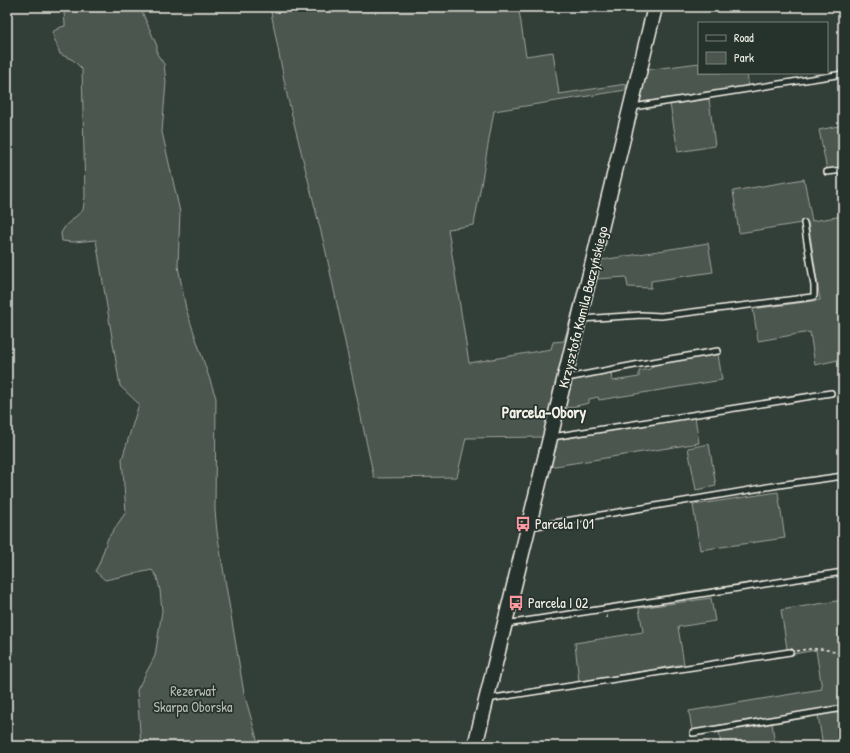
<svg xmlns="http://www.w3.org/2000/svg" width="850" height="753" font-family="'Patrick Hand',sans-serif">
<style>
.green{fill:#4c564f;stroke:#a0a49c}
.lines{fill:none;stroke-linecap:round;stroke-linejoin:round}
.lane-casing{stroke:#f4f1e8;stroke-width:8}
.secondary-casing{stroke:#f4f1e8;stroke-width:17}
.path{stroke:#f4f1e8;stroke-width:1.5;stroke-dasharray:3 3;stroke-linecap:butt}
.lane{stroke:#26332d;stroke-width:5}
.secondary{stroke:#26332d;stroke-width:14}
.labels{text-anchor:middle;stroke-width:3.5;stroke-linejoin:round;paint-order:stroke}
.street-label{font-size:14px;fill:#f4f1e8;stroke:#26332d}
.poi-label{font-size:14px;fill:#f4f1e8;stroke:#26332d;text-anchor:start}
.park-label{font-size:14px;fill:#b9bbb2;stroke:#26332d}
.quarter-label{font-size:16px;font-weight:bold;fill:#f4f1e8;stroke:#26332d}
</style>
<rect width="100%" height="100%" fill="#323e38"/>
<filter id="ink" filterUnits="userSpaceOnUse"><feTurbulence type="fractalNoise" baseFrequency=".025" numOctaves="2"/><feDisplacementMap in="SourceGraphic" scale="8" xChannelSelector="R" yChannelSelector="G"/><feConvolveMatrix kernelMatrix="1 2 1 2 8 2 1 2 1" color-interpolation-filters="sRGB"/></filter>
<g filter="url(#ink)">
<path class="green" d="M59,7H140L157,46V54L164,64L166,82L162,132L180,212L178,266L186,309L216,398L215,510L217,532L244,693L259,746H141L137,690L155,656L162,611L160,590L157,577L152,570L105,580L95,571L99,564L108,538L126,512L122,459L139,404L120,386L96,240L73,242L62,241L61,233L66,225L83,210L85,196L82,69L73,60L60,54L52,32L61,27L65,26V24L64,12Z
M270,7H544L519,11L526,56L553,52L559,94L626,84V90L494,111L474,225L448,229L469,363L551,349L553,342L564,341L581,282L543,437L466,438L457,477L374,478L325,248L287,95Z
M699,63V73H747L748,81L747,86L638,103L646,70Z
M709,99L715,146L678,152L670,104Z
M843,125V167L827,170L819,130Z
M804,179L812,221L843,216V359L815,365L810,332L758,341L753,309L820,300L808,222L739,233L733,191Z
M708,243L713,272L651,281V288H649L628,287L626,277L596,279L600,261L602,260Z
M718,354L722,380L599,400L598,397L589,399V403L563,409L571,380L581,379L590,375L611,372L612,381L639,377V371L650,369L655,364Z
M695,417L699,443L549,467L552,453L555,452L557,445L555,443L556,440Z
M709,444L716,486L696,490L688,448Z
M778,492L785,538L700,550L693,505Z
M711,598L715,621L678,627L684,664L579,682L575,643L643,632L639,608Z
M843,600V706L742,721L692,730L689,711L822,689L816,650L788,655L781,610Z
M843,711V746H823L818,715Z
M772,722L775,746H721L719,731Z"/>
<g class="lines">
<defs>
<path id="lane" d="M633,107L843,74
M827,172L843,170
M581,319L642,315L661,316L812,297L814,296V286L804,223
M567,378L640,364L718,351
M552,437L831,393
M530,527L779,485L843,476
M506,624L843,572
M487,699L790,652
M693,733L843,708"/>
<path id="secondary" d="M475,746L655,7"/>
</defs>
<use href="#lane" class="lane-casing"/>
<use href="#secondary" class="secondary-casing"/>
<path class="path" d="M607,615V619
M796,651C813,648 827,647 843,656"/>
<use href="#lane" class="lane"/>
<use href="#secondary" class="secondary"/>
</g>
</g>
<defs>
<symbol id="bus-bare" viewBox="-9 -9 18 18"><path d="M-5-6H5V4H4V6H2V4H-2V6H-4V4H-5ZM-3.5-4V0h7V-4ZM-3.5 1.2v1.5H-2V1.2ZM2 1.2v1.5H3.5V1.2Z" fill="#ff9aa2" stroke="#26332d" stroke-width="2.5" paint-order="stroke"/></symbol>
</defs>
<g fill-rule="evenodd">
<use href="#bus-bare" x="512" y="513" width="22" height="22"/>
<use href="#bus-bare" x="505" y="592" width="22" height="22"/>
</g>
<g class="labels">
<g class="street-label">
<text transform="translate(583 307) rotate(-76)" y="5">Krzysztofa Kamila Baczyńskiego</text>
</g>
<g class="poi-label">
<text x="535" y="529">Parcela I 01</text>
<text x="528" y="608">Parcela I 02</text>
</g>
<g class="park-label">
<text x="193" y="696">Rezerwat<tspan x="193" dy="16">Skarpa Oborska</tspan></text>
</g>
<g class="quarter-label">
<text x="544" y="418">Parcela-Obory</text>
</g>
</g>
<rect width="850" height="753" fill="none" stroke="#26332d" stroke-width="24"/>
<rect x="12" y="12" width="826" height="729" fill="none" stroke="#f4f1e8" stroke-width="1.5" filter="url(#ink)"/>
<rect x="698" y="22" width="130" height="52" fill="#26332d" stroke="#787f78"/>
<rect x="706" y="35" width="20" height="6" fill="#26332d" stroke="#787f78"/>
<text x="734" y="42" font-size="12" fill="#f4f1e8">Road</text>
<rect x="706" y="52" width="20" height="12" fill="#4c564f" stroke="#787f78"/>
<text x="734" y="62" font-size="12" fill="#f4f1e8">Park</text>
</svg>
